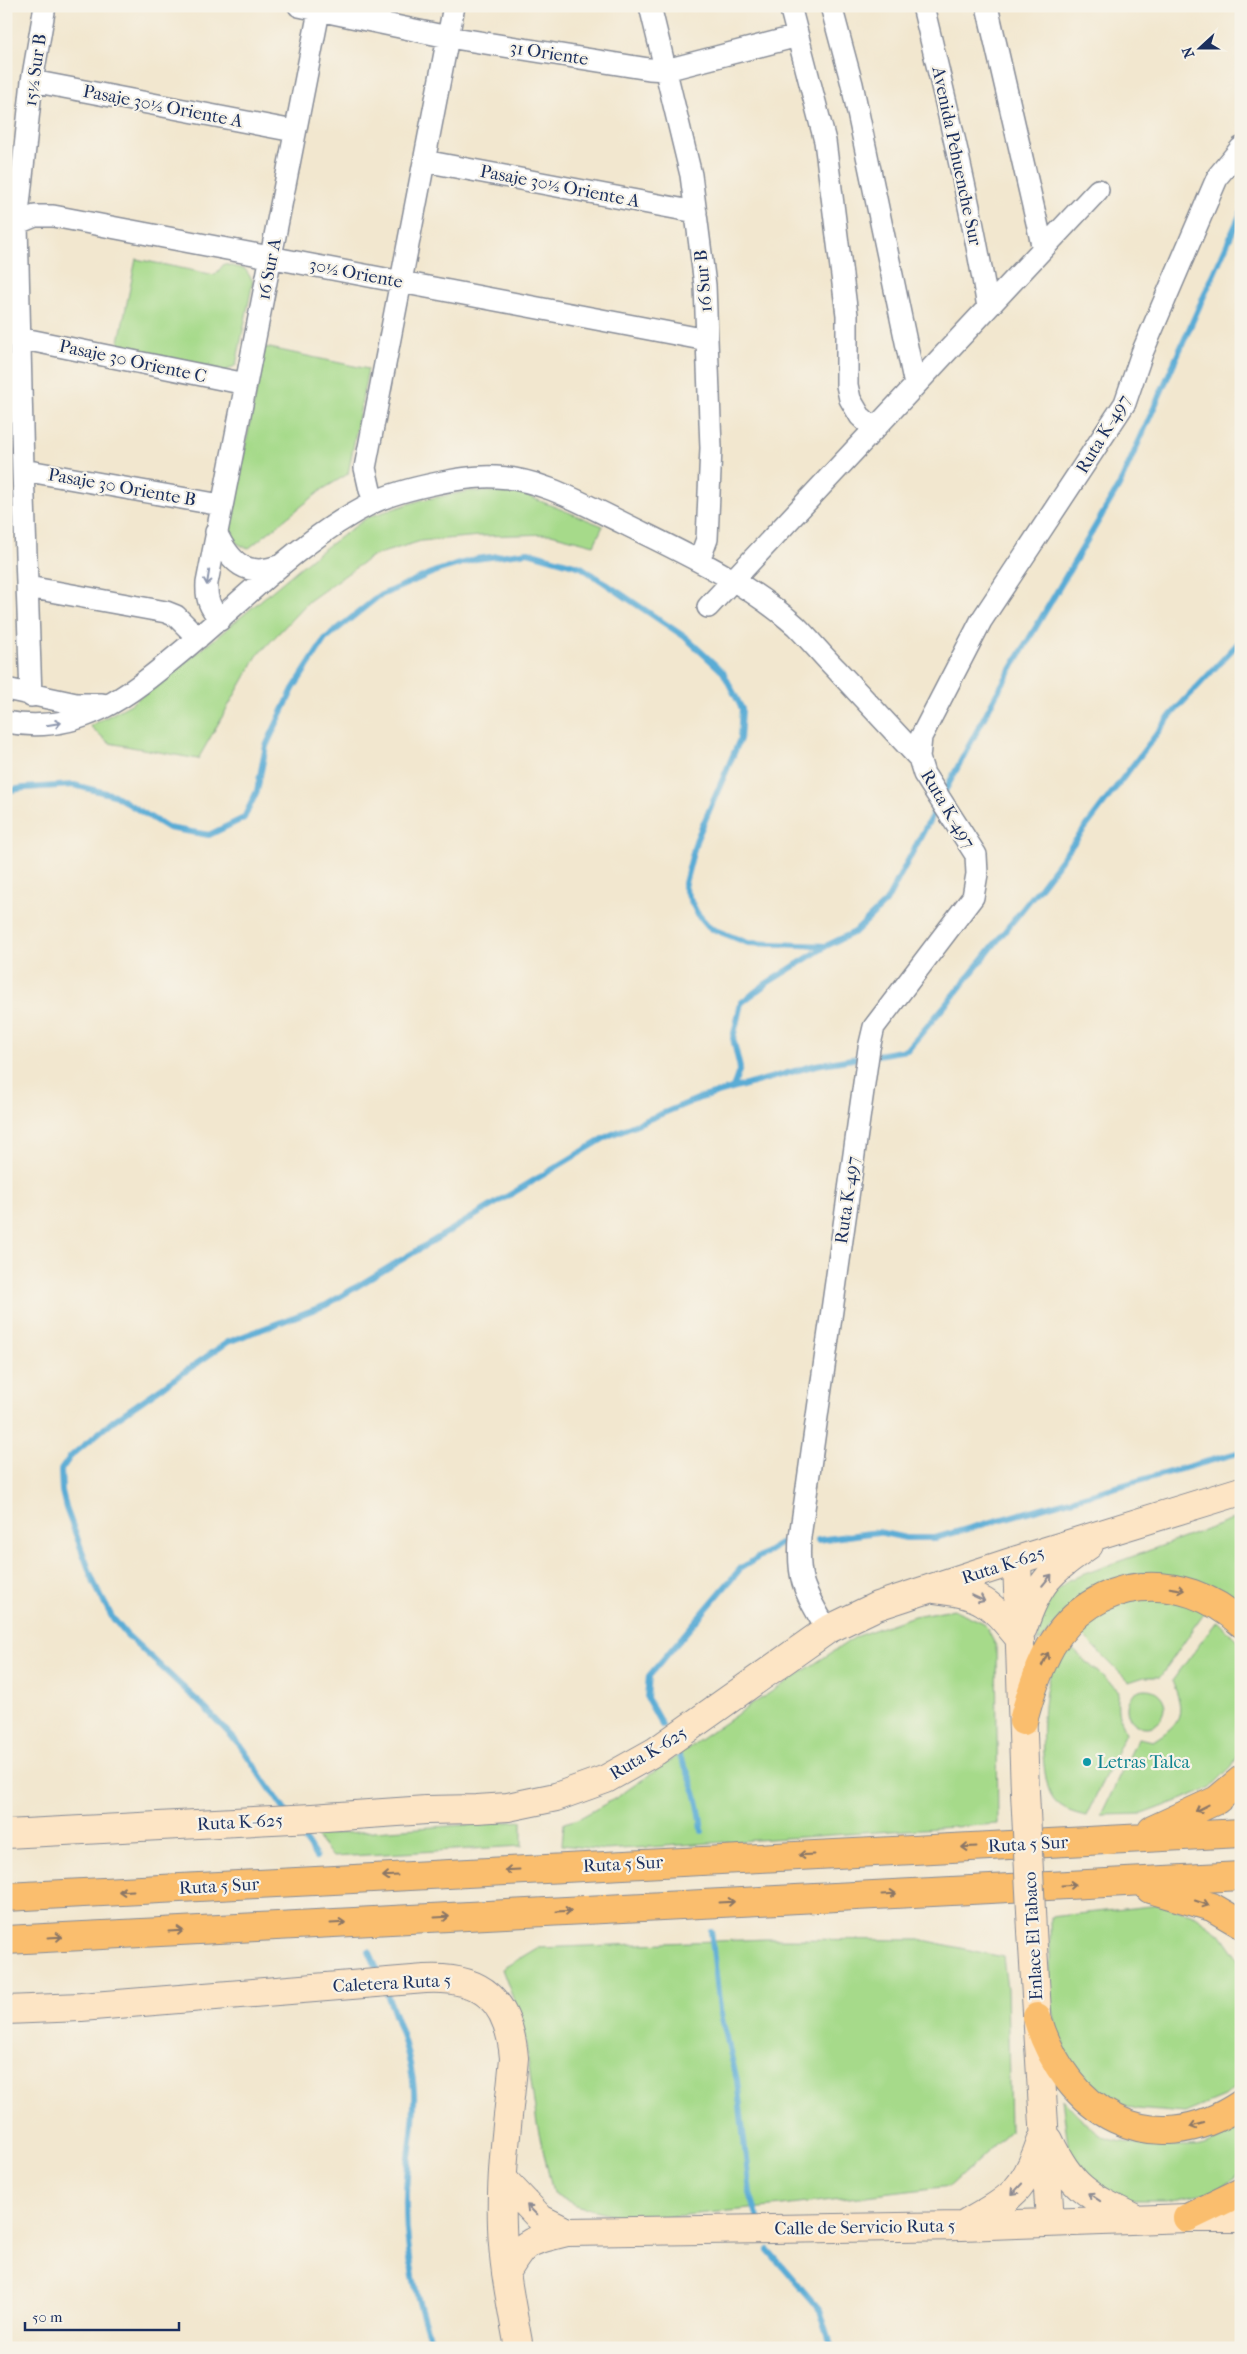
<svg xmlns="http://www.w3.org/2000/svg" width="1247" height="2354" font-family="'IM FELL French Canon',serif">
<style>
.green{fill:#a6da8a;stroke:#608474}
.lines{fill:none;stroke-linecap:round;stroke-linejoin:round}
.stream{stroke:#5aacd5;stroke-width:6}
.street-casing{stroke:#868b96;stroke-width:24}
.secondary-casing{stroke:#868b96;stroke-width:30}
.highway-casing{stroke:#868b96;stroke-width:30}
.street{stroke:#fff;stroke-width:21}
.secondary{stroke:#fde5c5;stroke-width:28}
.highway{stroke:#fabe6e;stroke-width:28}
.secondary-bridge-casing{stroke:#868b96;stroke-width:30;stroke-linecap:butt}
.secondary-bridge{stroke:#fde5c5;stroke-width:28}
.oneway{stroke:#8d97ae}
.oneway2{stroke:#8c8a92}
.oneway3{stroke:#8a7666}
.culture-dot{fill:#0f9aa8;stroke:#f7f3e8;stroke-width:2}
.labels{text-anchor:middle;stroke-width:4.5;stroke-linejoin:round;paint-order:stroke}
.street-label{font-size:18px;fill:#1b2f5e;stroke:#f7f3e8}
.culture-label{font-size:18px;fill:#0d838f;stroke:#f7f3e8;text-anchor:start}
</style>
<rect width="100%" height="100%" fill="#f7f3e8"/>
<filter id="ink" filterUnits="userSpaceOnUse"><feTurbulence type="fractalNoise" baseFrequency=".02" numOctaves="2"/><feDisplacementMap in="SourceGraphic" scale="10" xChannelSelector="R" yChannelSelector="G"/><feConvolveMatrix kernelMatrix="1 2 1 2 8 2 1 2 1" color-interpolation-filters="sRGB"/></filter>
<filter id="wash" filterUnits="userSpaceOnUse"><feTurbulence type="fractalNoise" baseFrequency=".0096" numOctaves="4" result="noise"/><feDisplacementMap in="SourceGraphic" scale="20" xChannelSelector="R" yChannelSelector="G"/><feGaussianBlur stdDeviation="1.12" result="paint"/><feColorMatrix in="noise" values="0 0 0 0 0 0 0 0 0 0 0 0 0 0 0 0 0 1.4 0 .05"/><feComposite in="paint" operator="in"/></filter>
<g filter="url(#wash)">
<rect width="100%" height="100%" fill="#f2e7cf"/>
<path class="green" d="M136,259L215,275L224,264L245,269L253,281L236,365L226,371L118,346Z
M265,347L368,369L348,474L323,489L249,548C237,545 232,541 229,529Z
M471,491L520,493L603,526L594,545L551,534L480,536L421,541L372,556L309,601L257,656L198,759L109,743L90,726L131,704L206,646L314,556L368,517L421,500Z
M1241,1517V1608L1216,1587L1181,1578L1142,1573L1111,1579L1081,1597L1037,1644L1046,1603L1068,1580Z
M1144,1597L1176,1598L1206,1611L1160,1677H1144L1129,1682L1082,1635C1099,1610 1116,1605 1144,1597Z
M953,1609L984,1623L996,1646L998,1824L605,1850L562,1845L564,1823L578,1819L616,1798L739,1713L857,1636L914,1616Z
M1217,1621L1239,1643L1241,1647V1750L1232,1766L1210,1788L1183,1799L1143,1814L1101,1815L1138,1738L1153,1741C1182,1723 1186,1713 1172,1681Z
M1070,1647L1119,1691C1116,1708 1118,1718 1126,1733L1086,1816C1074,1813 1061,1810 1053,1799C1038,1775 1040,1692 1053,1667C1056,1660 1065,1653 1070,1647Z
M1127 1708a19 19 0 1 1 38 0a19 19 0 1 1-38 0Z
M522,1821V1846L333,1857L315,1835Z
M1160,1905L1192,1914L1223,1936L1241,1962V2082L1226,2096L1185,2113L1137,2109L1099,2098L1074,2071L1056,2025L1050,1996V1917Z
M767,1939L923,1940L1003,1957L1007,1989L1010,2131L950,2186L782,2206L633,2220L575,2205L553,2193L537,2124L523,2025L502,1969L537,1948Z
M1062,2099C1075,2113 1094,2135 1113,2140C1127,2144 1188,2149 1201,2146C1212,2144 1234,2130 1241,2123V2173L1229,2183L1204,2193L1168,2200H1125L1088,2174L1069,2152Z"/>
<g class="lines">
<path class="stream" d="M6,791L24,788L74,785L114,795L168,828L209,835L244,818L257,791L266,746L293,689L325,639L379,596L436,571L476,559L528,552L581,567L685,637L723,672L742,709L740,739L696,841L684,887L697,913L710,928L748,943L826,946L855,932L886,902L996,695L1119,486L1241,213
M733,1088L740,1068L733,1038L741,1003L767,983L825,947
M818,1540L878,1532L906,1538H935L1241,1452
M662,1725L647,1698L649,1676L741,1568L780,1544
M680,1757C693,1780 700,1805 702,1831
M286,1812L240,1745L202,1705L126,1634L112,1617L94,1583L66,1508L62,1491L61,1470L70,1457L113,1421L228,1342L326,1305L608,1136L700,1098L816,1065L907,1050L954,995L1041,886L1171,715L1241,640
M296,1826L316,1857
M711,1931L720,2010L737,2080L750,2193L758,2218
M369,1951L381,1977
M385,1989C398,2022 411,2054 414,2090C416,2125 406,2161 406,2196C405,2248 415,2300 434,2348
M768,2250L820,2310L832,2348"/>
</g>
</g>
<g filter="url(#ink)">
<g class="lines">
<defs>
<path id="street" d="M299,6L448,37L649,69L666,70L798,36
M650,6L691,175L705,285L711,448L707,539L699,561
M790,6L825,141L847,315V385L850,399L860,416L874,429
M831,6L852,84L915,385
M923,6C947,106 971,206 988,307
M987,6L1043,249
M32,81L294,131
M424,161L696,212
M6,228L35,216H53L707,340
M19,338L246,384
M23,470L221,505
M375,501L370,490L365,468L454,6
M216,532C230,562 246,579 281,565
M28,587L166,612L176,616L198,638
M708,607L1098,190
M220,620C210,607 206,600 207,583L320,6
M6,689L76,704H102
M31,696L23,470L17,224L32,81L45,6
M6,722C80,736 128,696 181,652C243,601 301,538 374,502C402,489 465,475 496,477C542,479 583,504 623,523C683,553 746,581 796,626C810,640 823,656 837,670C864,699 891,728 919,758
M827,1630C805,1591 797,1583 800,1537L869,1048L874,1027L973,897L977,874L976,855L924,774L919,758L921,737L981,621L1125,403L1142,353L1218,176L1241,148"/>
<path id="secondary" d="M1017,1560L1025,1792
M935,1589C982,1594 990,1602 1020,1639
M1023,1628C1039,1581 1049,1573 1089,1545
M6,1834L312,1818L426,1810L477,1809L508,1807L556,1797L606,1779L656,1751L827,1630L877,1606L1017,1560L1241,1491
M1032,1931L1050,2222
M6,2010L81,2007L425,1979C482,1976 509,2000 514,2058C509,2113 500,2170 502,2226C503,2267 512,2308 519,2348
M1049,2140C1070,2186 1088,2196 1132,2217
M503,2179L541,2219L567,2232
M966,2224C1011,2198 1024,2192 1041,2141
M506,2273C526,2238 529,2242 567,2232L962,2226L1187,2218H1241"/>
<path id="highway" d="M1023,1721C1030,1695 1038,1669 1051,1646C1094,1574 1182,1569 1241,1623
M1152,1830L1217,1800L1241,1780
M1150,1889L1212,1907L1241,1924
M6,1897L1241,1833
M6,1940L1241,1876
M1037,2017C1065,2112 1151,2165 1241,2104
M1187,2218L1241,2192"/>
</defs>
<use href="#street" class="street-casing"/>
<use href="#secondary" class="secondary-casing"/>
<use href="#highway" class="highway-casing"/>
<use href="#street" class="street"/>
<use href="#secondary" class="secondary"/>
<use href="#highway" class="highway"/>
<defs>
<path id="secondary-bridge" d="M1025,1792L1032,1931"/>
</defs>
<use href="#secondary-bridge" class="secondary-bridge-casing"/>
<use href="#secondary-bridge" class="secondary-bridge"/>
</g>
<defs><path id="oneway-shaft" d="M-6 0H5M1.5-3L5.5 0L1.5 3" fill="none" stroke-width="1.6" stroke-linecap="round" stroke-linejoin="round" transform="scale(1.25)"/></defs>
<g class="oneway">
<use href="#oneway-shaft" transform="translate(208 578) rotate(99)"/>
<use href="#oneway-shaft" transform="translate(54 724) rotate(-9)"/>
</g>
<g class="oneway2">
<use href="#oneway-shaft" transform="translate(1047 1580) rotate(-50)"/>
<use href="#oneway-shaft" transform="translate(978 1598) rotate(25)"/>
<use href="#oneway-shaft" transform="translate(1017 2189) rotate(133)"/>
<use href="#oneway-shaft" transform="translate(1094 2197) rotate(-146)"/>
<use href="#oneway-shaft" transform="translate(532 2210) rotate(-135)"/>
</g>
<g class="oneway3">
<use href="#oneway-shaft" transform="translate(1177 1589) rotate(10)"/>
<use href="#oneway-shaft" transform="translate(1045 1659) rotate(-64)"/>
<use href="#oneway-shaft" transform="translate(1202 1808) rotate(153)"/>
<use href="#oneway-shaft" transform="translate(969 1847) rotate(177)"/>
<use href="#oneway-shaft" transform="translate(806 1855) rotate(177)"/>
<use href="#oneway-shaft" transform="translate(512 1870) rotate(177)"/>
<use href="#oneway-shaft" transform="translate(390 1876) rotate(177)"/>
<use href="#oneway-shaft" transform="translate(1069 1885) rotate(-3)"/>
<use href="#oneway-shaft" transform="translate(126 1891) rotate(177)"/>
<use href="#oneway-shaft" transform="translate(889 1894) rotate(-3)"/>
<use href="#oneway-shaft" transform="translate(727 1902) rotate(-3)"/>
<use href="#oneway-shaft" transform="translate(1202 1903) rotate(19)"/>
<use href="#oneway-shaft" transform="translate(564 1911) rotate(-3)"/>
<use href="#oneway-shaft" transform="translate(442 1917) rotate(-3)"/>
<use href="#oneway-shaft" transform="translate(338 1923) rotate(-3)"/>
<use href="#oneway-shaft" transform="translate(176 1931) rotate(-3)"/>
<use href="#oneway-shaft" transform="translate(55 1937) rotate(-3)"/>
<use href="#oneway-shaft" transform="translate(1197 2125) rotate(165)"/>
</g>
</g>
<circle class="culture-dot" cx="1087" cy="1762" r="5"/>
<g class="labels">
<g class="street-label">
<text transform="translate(549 53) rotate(9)" y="6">31 Oriente</text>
<text transform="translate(35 70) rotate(-82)" y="6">15½ Sur B</text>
<text transform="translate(163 106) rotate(11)" y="6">Pasaje 30½ Oriente A</text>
<text transform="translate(957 156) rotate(78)" y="6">Avenida Pehuenche Sur</text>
<text transform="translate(560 186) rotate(11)" y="6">Pasaje 30½ Oriente A</text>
<text transform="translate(269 269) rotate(-79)" y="6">16 Sur A</text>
<text transform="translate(356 273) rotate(11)" y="6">30½ Oriente</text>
<text transform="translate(703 281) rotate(-95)" y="6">16 Sur B</text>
<text transform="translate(133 361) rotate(12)" y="6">Pasaje 30 Oriente C</text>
<text transform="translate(1103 434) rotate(-59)" y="6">Ruta K-497</text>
<text transform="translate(122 487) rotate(10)" y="6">Pasaje 30 Oriente B</text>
<text transform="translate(948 809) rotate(59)" y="6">Ruta K-497</text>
<text transform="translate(847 1200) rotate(-82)" y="6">Ruta K-497</text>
<text transform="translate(1003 1565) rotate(-18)" y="6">Ruta K-625</text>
<text transform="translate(648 1753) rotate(-31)" y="6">Ruta K-625</text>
<text transform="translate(240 1822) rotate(-3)" y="6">Ruta K-625</text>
<text transform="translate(1028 1844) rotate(-3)" y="6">Ruta 5 Sur</text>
<text transform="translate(623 1864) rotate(-3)" y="6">Ruta 5 Sur</text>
<text transform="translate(219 1886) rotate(-3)" y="6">Ruta 5 Sur</text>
<text transform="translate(1033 1936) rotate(-93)" y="6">Enlace El Tabaco</text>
<text transform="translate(392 1983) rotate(-3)" y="6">Caletera Ruta 5</text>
<text transform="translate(865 2227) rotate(-1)" y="6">Calle de Servicio Ruta 5</text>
</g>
<g class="culture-label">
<text x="1097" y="1768">Letras Talca</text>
</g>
</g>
<rect width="1247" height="2354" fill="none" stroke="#f7f3e8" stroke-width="25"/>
<g transform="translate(1200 48) rotate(249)" stroke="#f7f3e8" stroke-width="4" paint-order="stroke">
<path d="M0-4L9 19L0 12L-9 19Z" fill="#1b2f5e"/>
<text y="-8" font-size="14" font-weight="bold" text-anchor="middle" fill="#1b2f5e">N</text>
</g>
<path d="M25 2322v8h154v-8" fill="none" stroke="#1b2f5e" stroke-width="2.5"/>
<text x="32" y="2322" font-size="15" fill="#1b2f5e" stroke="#f7f3e8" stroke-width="4" paint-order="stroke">50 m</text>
</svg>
